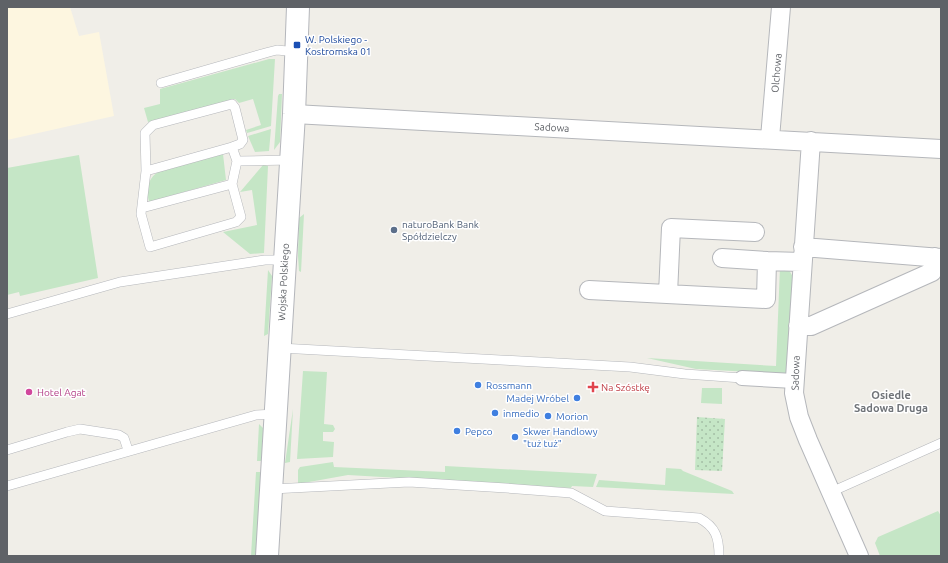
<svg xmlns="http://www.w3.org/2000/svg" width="948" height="563" font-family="Ubuntu,sans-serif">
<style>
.commercial{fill:#fdf6e0}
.green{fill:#c5e6c6}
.park{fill:url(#park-dots)}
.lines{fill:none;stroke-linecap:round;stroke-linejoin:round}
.service-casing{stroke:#b5b7bb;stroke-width:10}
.pedestrian-casing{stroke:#b5b7bb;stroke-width:16}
.minor-casing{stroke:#b5b7bb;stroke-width:20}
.secondary-casing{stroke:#b4b6bb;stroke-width:24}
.service{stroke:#fff;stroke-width:9}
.pedestrian{stroke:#fff;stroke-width:14}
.minor{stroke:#fff;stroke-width:18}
.secondary{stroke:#fff;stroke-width:22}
.transit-dot{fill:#1a4fb4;stroke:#fff;stroke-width:1.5}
.service-dot{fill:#5c6f8a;stroke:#fff;stroke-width:1.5}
.shop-dot{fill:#3f7fe0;stroke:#fff;stroke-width:1.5}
.health-dot{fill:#e0444e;stroke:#fff;stroke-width:1.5}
.hotel-dot{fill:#d1479c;stroke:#fff;stroke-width:1.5}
.labels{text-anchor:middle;stroke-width:3;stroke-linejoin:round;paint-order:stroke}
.transit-label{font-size:10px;fill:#164399;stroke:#fff;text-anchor:start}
.street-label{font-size:10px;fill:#5f6267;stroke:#fff}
.service-label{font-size:10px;fill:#4e5e75;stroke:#fff;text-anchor:start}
.shop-label{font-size:10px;fill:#366cbe;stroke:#fff;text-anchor:start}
.health-label{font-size:10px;fill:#be3a42;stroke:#fff;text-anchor:start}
.hotel-label{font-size:10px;fill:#b23c85;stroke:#fff;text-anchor:start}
.neighbourhood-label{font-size:11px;font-weight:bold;fill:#707479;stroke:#fff}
</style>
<defs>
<pattern id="park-dots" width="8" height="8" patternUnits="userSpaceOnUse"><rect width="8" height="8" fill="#c5e6c6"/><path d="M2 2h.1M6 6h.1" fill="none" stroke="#a3bea5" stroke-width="1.8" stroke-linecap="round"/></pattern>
</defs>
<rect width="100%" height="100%" fill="#f0eee8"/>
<path class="commercial" d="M7,7H70L79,36L99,32L114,116L7,140Z"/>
<path class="green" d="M269,59H275L271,126L247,133L246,130L261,125L253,99L239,103L235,99L148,122L144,108L160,104V89Z
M279,94H282L280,142L274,150L278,96Z
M271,129L269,151L255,152L248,136Z
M223,154L226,180L149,202C146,191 147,179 158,172Z
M79,155L98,278L20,296L19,292L7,295V168Z
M263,165L268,166L264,253L250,254L223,232L257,225L252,190L240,192Z
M304,214L301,272L299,271L298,256L299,218Z
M780,267L789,270L793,277L787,374L696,369L647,358L776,366Z
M268,270L272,276L268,334L264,336Z
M303,371L327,372L324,424L333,425L335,429L333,432H323V441L334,442L333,457L297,459Z
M702,388H722V404L701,403Z
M293,409L290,462L285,463Z
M259,424L263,428L262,461H257Z
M333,462L334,467L445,472V466L597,474L593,487L572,486L571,488L348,475L298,484V470L300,467Z
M666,468L681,469L683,471L732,491L734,494L596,487L599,480L665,485Z
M256,472H261L256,556H251Z
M938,511L941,516V556H880L875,543L878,537Z"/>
<path class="park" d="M697,417L725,419L722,471L695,470Z"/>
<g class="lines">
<defs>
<path id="service" d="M161,83L269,52L277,50L297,52
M237,161L291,160
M146,171L141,214L150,247L236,222L241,217L232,184L237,161L232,147L146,171L145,133L153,125L232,104L235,108L243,140L240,144L232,147
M142,208L232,184
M7,314L120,282L265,260H284
M280,348L630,367L685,374L742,378
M7,450L67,432L80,429L119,435L124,438L128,450
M7,486L256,415L276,414
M272,489L409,482L506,488L571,493L605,511L699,518C716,527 719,538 719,556
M831,492L941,443"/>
<path id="pedestrian" d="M742,378L794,381"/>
<path id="minor" d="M294,114L941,149
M770,138L781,7
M811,141L794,393L799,417L808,440L859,556
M803,247L941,258
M722,258L767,261
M589,290L766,299L767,261L802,262
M668,294L671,228L755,232
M798,326H811L932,272L935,257"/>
<path id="secondary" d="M267,556L294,114L298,7"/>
</defs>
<use href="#service" class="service-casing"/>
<use href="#pedestrian" class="pedestrian-casing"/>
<use href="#minor" class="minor-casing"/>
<use href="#secondary" class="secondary-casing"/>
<use href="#service" class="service"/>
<use href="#pedestrian" class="pedestrian"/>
<use href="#minor" class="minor"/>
<use href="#secondary" class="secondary"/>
</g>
<rect class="transit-dot" x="293" y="41" width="8" height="8" rx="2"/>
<circle class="service-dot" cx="394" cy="230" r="4"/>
<g class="shop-dot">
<circle cx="478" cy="385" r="4"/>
<circle cx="577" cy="398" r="4"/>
<circle cx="495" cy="413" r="4"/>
<circle cx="548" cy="416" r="4"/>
<circle cx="457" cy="431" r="4"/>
<circle cx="515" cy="437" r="4"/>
</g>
<path class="health-dot" d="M591 381h4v4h4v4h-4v4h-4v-4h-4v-4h4z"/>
<circle class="hotel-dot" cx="29" cy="392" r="4"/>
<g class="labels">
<g class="transit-label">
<text x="305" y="43">W. Polskiego -<tspan x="305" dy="12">Kostromska 01</tspan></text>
</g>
<g class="street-label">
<text transform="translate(776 73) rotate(-85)" y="4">Olchowa</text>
<text transform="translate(552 127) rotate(3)" y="4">Sadowa</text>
<text transform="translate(283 282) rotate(-87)" y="4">Wojska Polskiego</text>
<text transform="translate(795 373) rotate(-88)" y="4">Sadowa</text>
</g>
<g class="service-label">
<text x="402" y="228">naturoBank Bank<tspan x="402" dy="12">Spółdzielczy</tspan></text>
</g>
<g class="shop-label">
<text x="486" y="389">Rossmann</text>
<text x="569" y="402" text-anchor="end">Madej Wróbel</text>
<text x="503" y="417">inmedio</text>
<text x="556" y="420">Morion</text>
<text x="465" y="435">Pepco</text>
<text x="523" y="435">Skwer Handlowy<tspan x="523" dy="12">"tuż tuż"</tspan></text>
</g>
<g class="health-label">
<text x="601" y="391">Na Szóstkę</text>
</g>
<g class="hotel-label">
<text x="37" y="396">Hotel Agat</text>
</g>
<g class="neighbourhood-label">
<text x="891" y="399">Osiedle<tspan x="891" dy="13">Sadowa Druga</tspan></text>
</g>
</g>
<rect width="948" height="563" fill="none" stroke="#5f6267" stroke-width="16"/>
</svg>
